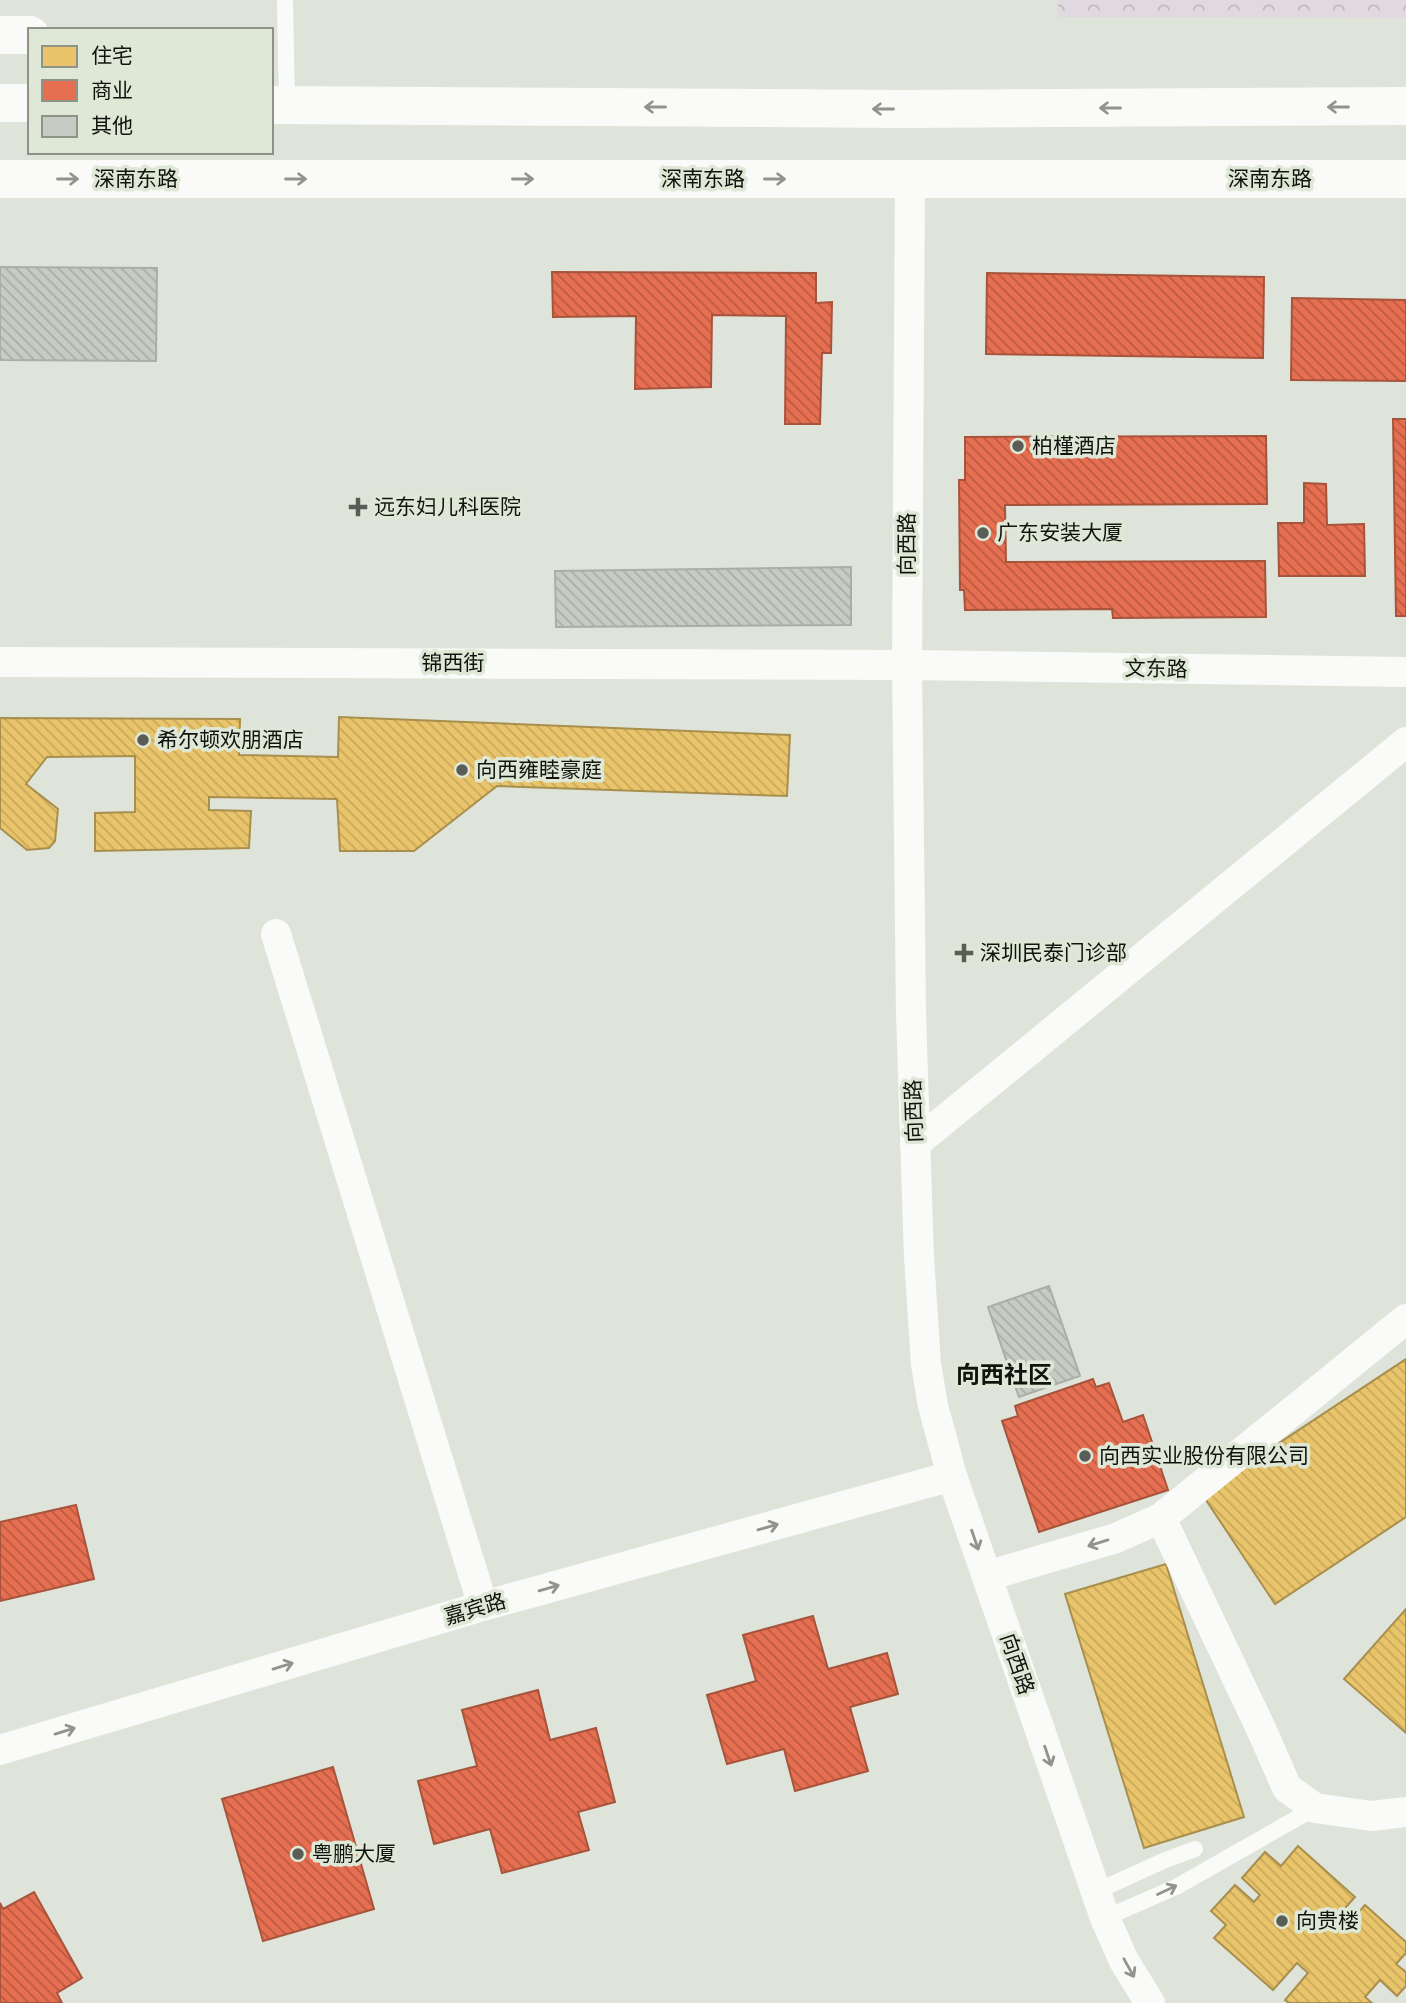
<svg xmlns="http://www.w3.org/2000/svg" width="1406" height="2003" font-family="'Source Sans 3','Noto Sans SC',sans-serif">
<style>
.park{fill:url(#park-crowns)}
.homes{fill:url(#homes-back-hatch);stroke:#a88f4e;stroke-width:2}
.shops{fill:url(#shops-back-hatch);stroke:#a7543d;stroke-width:2}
.building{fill:url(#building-back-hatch);stroke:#aaaea6;stroke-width:2}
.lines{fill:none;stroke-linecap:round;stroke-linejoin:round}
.lane{stroke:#fafbf9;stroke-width:16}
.street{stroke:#fafbf9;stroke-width:30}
.primary{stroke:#fafbf9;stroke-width:38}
.oneway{stroke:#91938f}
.poi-dot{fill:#595d55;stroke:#dfe8d6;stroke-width:2.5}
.labels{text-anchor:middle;stroke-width:7;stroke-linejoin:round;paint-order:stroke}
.street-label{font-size:21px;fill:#11140e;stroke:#dfe8d6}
.poi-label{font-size:21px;fill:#11140e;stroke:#dfe8d6;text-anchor:start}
.quarter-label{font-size:24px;font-weight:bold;fill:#11140e;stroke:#dfe8d6}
</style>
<defs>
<pattern id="park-crowns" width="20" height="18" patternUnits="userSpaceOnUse" patternTransform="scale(1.75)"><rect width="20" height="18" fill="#e1d9e0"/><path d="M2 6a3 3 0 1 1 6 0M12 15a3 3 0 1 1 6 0" fill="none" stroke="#c0b9bf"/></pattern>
<pattern id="homes-back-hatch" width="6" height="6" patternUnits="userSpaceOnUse" patternTransform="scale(1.75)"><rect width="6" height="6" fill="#e9c46a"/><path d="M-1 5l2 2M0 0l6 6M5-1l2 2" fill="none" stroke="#c7a85b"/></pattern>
<pattern id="shops-back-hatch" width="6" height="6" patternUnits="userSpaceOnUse" patternTransform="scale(1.75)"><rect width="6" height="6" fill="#e76f51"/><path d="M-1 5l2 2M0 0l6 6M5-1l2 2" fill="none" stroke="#ba5a42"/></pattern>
<pattern id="building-back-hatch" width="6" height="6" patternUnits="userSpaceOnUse" patternTransform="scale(1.75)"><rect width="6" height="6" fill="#c7cbc3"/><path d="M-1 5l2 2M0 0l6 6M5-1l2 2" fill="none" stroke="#aaada6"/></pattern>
</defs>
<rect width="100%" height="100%" fill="#dfe4da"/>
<path class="park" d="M1058,0H1406V18L1058,17Z"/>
<path class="homes" d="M339,717L790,735L787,796L497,786L414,851H340L337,799L209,797V810L251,811L249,848L95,851V813L135,812V756L47,757L26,784L58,809L55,841L49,848L27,850L0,828V718L240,719L239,755L338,757Z
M1406,1359V1517L1275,1604L1202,1494Z
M1166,1564L1244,1817L1144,1848L1065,1594Z
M1406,1609V1733L1344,1679Z
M1298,1846L1355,1897L1337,1917L1347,1926L1365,1905L1406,1942V1953L1396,1964L1406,1972V1986L1397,1996L1380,1980L1365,1997L1372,2003H1289L1285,2000L1308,1973L1297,1963L1273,1990L1214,1938L1226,1925L1211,1911L1235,1885L1254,1902L1260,1895L1242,1878L1265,1852L1281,1866Z"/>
<path class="shops" d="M552,272L816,273V303L832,302L831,353H822L820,424H785L786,316L712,315L711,387L635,389L636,316L553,317Z
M987,273L1264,277L1263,358L986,354Z
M1292,298L1406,300V381L1291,380Z
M1393,419H1406V616H1396Z
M1266,436L1267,504L1005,505L1006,562L1265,561L1266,617L1113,618L1112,609L965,610L964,590H960L959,480H965V437Z
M1304,483L1326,484L1327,525L1364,524L1365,576H1279L1278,523H1304Z
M1093,1379L1096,1387L1109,1383L1123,1422L1143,1415L1168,1490L1039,1532L1002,1421L1018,1416L1015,1406Z
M76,1505L94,1579L0,1601V1522Z
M813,1616L828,1669L887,1653L898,1694L850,1707L868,1771L795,1791L784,1749L727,1764L707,1695L756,1681L743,1635Z
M538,1690L550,1740L596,1728L615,1802L578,1812L589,1850L502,1873L490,1829L434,1844L418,1781L477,1766L462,1710Z
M333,1767L374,1909L263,1941L222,1799Z
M34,1892L82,1978L57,1993L62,2003H0V1903L3,1909Z"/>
<path class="building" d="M0,267L157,268L156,361L0,360Z
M851,567V625L556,627L555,571Z
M1049,1286L1080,1376L1019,1397L988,1307Z"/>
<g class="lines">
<path class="lane" d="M285,0L287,105
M1095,1892L1163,1861L1195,1849
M1105,1918L1176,1887L1315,1808"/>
<path class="street" d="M910,179L907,665L911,1013L919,1257L926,1364L933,1406L952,1476L1105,1918L1124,1961L1150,2003
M0,662L907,665L1406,672
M276,934L483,1606
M915,1144L1406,742
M1161,1518L1263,1733L1287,1788L1315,1808L1372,1816L1406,1812
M987,1576L1116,1538L1161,1518L1406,1319
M0,1750L483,1606L952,1476"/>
<path class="primary" d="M0,35H30
M0,103H30
M271,105L905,109L1406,106
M0,179H1406"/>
</g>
<defs><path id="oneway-shaft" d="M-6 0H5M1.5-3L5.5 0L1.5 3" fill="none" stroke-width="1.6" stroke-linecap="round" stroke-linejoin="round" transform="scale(1.75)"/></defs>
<g class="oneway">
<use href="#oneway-shaft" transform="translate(655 107) rotate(-180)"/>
<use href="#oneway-shaft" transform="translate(1338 107) rotate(180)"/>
<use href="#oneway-shaft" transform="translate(1110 108) rotate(180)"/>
<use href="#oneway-shaft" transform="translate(883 109) rotate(-180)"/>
<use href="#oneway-shaft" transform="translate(68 179)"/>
<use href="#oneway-shaft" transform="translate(296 179)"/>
<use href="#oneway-shaft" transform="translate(523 179)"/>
<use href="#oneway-shaft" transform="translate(775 179)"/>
<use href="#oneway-shaft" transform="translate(768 1527) rotate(-16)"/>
<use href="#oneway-shaft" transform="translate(975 1540) rotate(71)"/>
<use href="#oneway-shaft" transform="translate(1098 1543) rotate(163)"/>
<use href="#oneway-shaft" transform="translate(549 1588) rotate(-16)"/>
<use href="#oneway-shaft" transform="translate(283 1666) rotate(-17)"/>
<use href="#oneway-shaft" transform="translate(65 1731) rotate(-17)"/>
<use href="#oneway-shaft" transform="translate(1048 1756) rotate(71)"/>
<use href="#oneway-shaft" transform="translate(1167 1890) rotate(-25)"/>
<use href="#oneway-shaft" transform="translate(1129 1968) rotate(61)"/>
</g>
<g class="poi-dot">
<circle cx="1018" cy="446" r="7"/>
<path d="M354.5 496.5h7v7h7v7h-7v7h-7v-7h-7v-7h7z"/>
<circle cx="983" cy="533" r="7"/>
<circle cx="143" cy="740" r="7"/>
<circle cx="462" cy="770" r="7"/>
<path d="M960.5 942.5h7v7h7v7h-7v7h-7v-7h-7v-7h7z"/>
<circle cx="1085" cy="1456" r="7"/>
<circle cx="298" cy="1854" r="7"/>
<circle cx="1282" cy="1921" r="7"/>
</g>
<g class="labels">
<g class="street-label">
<text x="136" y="186">深南东路</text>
<text x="703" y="186">深南东路</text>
<text x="1270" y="186">深南东路</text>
<text transform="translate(907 544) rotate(-90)" y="7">向西路</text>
<text x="453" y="670">锦西街</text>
<text transform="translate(1156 669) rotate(1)" y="7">文东路</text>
<text transform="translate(914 1111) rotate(-92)" y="7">向西路</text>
<text transform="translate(475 1609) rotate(-16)" y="7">嘉宾路</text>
<text transform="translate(1017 1664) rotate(71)" y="7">向西路</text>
</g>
<g class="poi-label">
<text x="1032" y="453">柏槿酒店</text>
<text x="374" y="514">远东妇儿科医院</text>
<text x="997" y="540">广东安装大厦</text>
<text x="157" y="747">希尔顿欢朋酒店</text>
<text x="476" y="777">向西雍睦豪庭</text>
<text x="980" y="960">深圳民泰门诊部</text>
<text x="1099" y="1463">向西实业股份有限公司</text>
<text x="312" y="1861">粤鹏大厦</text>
<text x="1296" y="1928">向贵楼</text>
</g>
<g class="quarter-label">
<text x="1004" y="1383">向西社区</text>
</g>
</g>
<rect x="28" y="28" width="245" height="126" fill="#dfe8d6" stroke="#8d9386" stroke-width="2"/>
<rect x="42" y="46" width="35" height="21" fill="#e9c46a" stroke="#8d9386" stroke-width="2"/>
<text x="91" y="63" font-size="21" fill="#11140e">住宅</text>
<rect x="42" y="80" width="35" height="21" fill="#e76f51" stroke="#8d9386" stroke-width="2"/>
<text x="91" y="98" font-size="21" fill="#11140e">商业</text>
<rect x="42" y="116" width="35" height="21" fill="#c7cbc3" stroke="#8d9386" stroke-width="2"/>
<text x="91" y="133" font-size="21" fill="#11140e">其他</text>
</svg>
